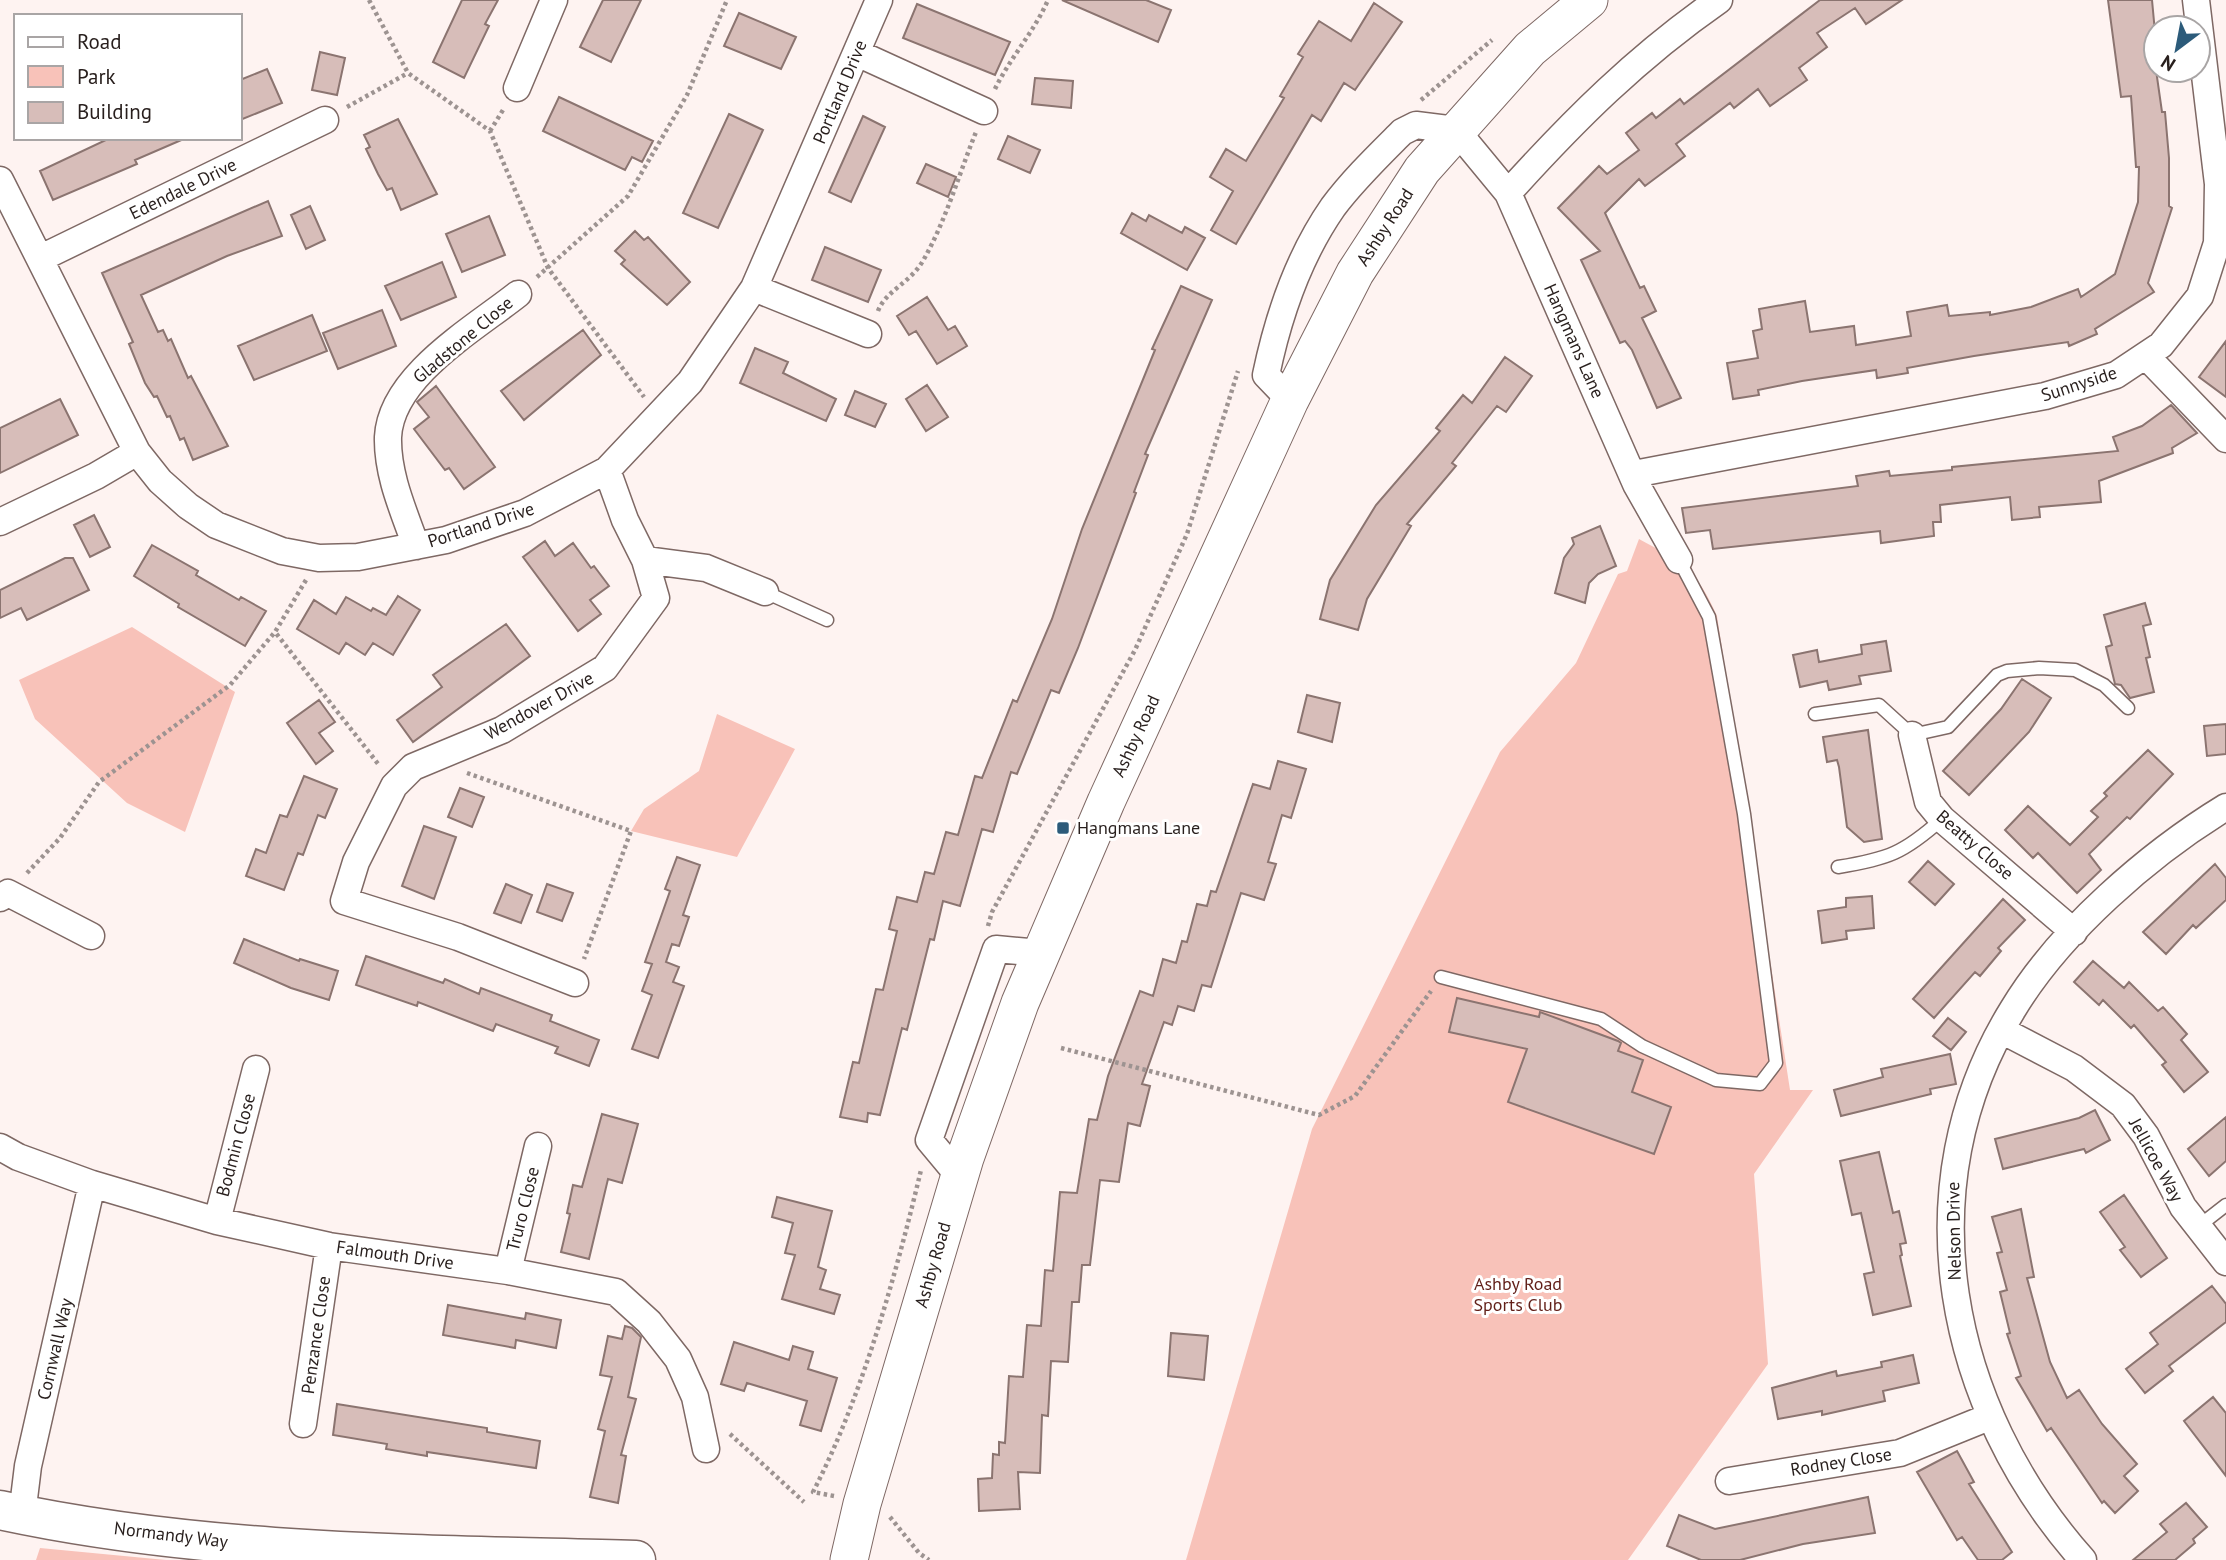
<svg xmlns="http://www.w3.org/2000/svg" width="2226" height="1560" font-family="'PT Sans',sans-serif">
<style>
.green{fill:#f8c2b9}
.building{fill:#d7bdb9;stroke:#8b7470;stroke-width:2}
.lines{fill:none;stroke-linecap:round;stroke-linejoin:round}
.service-casing{stroke:#7e6864;stroke-width:15}
.minor-casing{stroke:#7e6864;stroke-width:29}
.secondary-casing{stroke:#7e6864;stroke-width:39}
.primary-casing{stroke:#7e6864;stroke-width:41}
.path{stroke:#9d9391;stroke-width:4.5;stroke-dasharray:3.5 3.5;stroke-linecap:butt}
.service{stroke:#fff;stroke-width:12}
.minor{stroke:#fff;stroke-width:26}
.secondary{stroke:#fff;stroke-width:37}
.primary{stroke:#fff;stroke-width:38}
.poi-dot{fill:#2c5b7a;stroke:#fff;stroke-width:2.5}
.labels{text-anchor:middle;stroke-width:6;stroke-linejoin:round;paint-order:stroke}
.street-label{font-size:18px;fill:#281f1d;stroke:#fff}
.poi-label{font-size:18px;fill:#281f1d;stroke:#fff;text-anchor:start}
.park-label{font-size:18px;fill:#611f18;stroke:#fff}
</style>
<rect width="100%" height="100%" fill="#fef3f1"/>
<path class="green" d="M1639,539C1682,562 1697,570 1717,616L1790,1090H1813L1754,1174L1768,1364L1628,1560H1186L1312,1129L1500,752L1576,663L1618,574L1627,571Z
M132,627L235,692L185,832L127,803L35,719L19,680Z
M717,714L795,749L737,857L631,831L644,809L699,771Z
M40,1548L166,1560H36Z"/>
<path class="building" d="M462,0H498L485,24L489,26L464,78L433,62Z
M603,0H641L611,62L580,47Z
M1062,0H1146L1171,10L1158,42Z
M1820,0H1902L1866,24L1855,8L1817,33L1827,47L1799,68L1807,80L1770,106L1758,89L1734,108L1730,103L1676,144L1685,156L1645,186L1639,179L1605,213L1640,288L1644,286L1656,311L1642,318L1681,398L1657,408L1632,350L1625,341L1620,343L1581,260L1600,251L1558,208L1599,166L1607,174L1639,150L1626,133L1652,113L1656,118L1680,99L1684,104Z
M2108,0H2152L2156,43V49H2153L2162,112H2165L2169,158V206L2172,208L2148,283L2154,292L2095,329L2097,334L2069,346L2068,342L1974,356L1907,368L1908,373L1877,378L1876,370L1802,381L1758,390L1759,395L1733,399L1727,363L1758,358L1753,331L1762,329L1759,309L1805,301L1810,332L1854,326L1856,345L1911,336L1907,312L1947,305L1949,316L1990,312V315L2031,307L2078,289L2081,297L2115,274L2138,202L2139,167H2136L2131,96L2121,97Z
M1374,3L1402,22L1355,90L1344,83L1321,121L1312,115L1236,244L1211,230L1233,191L1210,177L1226,149L1246,161L1284,98L1280,96L1303,57L1298,54L1319,21L1351,41Z
M917,4L1010,42L995,75L903,38Z
M739,13L796,37L781,69L724,46Z
M320,52L345,58L337,95L312,90Z
M267,69L282,103L240,120V80Z
M1035,78L1073,81L1071,108L1032,104Z
M559,97L653,141L642,162L632,157L625,170L543,131Z
M729,114L763,130L718,228L683,213Z
M863,116L885,127L851,202L829,192Z
M398,119L437,194L401,210L392,188L387,190L378,174L366,149L370,147L364,135Z
M1008,136L1040,150L1030,173L998,159Z
M110,138H186L135,160L137,164L53,200L40,171Z
M926,164L956,177L948,197L917,183Z
M268,201L282,236L227,256L141,295L158,332L163,330L168,341L171,339L188,378L191,376L228,446L193,460L184,438L180,440L170,416L167,417L157,396L154,397L145,383L129,344L133,342L102,273Z
M310,206L325,240L306,249L291,215Z
M1132,213L1146,221L1149,215L1182,233L1185,227L1205,238L1187,270L1121,233Z
M489,216L505,255L462,272L446,234Z
M635,231L644,240L648,237L690,282L667,305L621,264L625,260L615,251Z
M825,247L881,270L868,302L812,280Z
M442,262L456,297L401,320L385,286Z
M1181,286L1212,300L1145,454L1148,455L1134,492L1136,493L1078,648L1059,693L1051,690L1017,774L1011,772L993,832L982,829L960,906L943,901L934,940L930,939L907,1030L902,1028L880,1115L868,1113L867,1122L840,1117L853,1062L859,1063L876,989L883,990L897,931L889,929L897,897L917,902L925,872L934,874L946,832L958,835L975,776L982,778L1013,700L1017,702L1052,619L1082,529L1155,350L1152,349Z
M927,297L948,330L955,326L967,346L937,364L916,331L909,335L897,316Z
M382,310L396,346L338,369L323,333Z
M312,315L327,351L254,380L238,346Z
M583,330L601,355L524,420L501,391Z
M2226,341V397L2199,377Z
M755,348L788,362L783,373L836,399L826,421L740,383Z
M1505,357L1532,376L1506,412L1497,406L1452,463L1456,466L1407,524L1411,526L1367,599L1358,630L1320,619L1330,580L1376,505L1440,431L1436,428L1463,395L1472,403Z
M927,385L948,417L926,431L906,399Z
M436,386L495,467L464,489L449,468L445,470L414,429L429,417L417,402Z
M855,391L886,404L875,427L845,415Z
M60,399L78,435L0,473V428Z
M2171,405L2197,433L2172,448L2173,453L2099,481L2101,502L2039,507L2040,517L2012,520L2010,497L1940,505L1941,522H1933L1934,536L1881,543L1880,531L1713,549L1710,530L1686,533L1682,508L1858,486L1856,476L1889,471L1890,476L1952,470V467L2118,451L2113,437L2142,426Z
M94,515L110,547L90,557L74,525Z
M1600,526L1616,566L1598,574L1589,583L1585,603L1555,593L1564,558L1574,544L1572,538Z
M545,541L555,556L573,543L591,568L594,566L609,586L590,600L601,614L578,631L523,557Z
M152,545L198,571L196,575L239,600L241,597L266,611L245,646L178,607L179,604L134,576Z
M65,558H73L89,590L27,620L21,608L0,618V590Z
M398,596L420,610L393,655L373,643L365,655L346,643L339,654L297,629L314,600L336,614L346,597L371,611L373,608L386,615Z
M2145,603L2151,624L2143,626L2150,657L2146,658L2154,692L2130,698L2121,685L2115,684L2106,647L2112,645L2104,615Z
M506,624L530,656L413,742L397,720L442,687L433,675Z
M1886,641L1891,671L1859,676L1861,684L1829,690L1827,681L1800,687L1793,655L1817,650L1819,662L1862,654L1861,645Z
M2022,679L2051,698L2029,732L1969,795L1943,771L2001,709Z
M1307,695L1340,703L1332,742L1298,732Z
M319,700L335,722L319,733L333,751L316,764L287,723Z
M2226,724V754L2207,756L2204,726Z
M1868,730L1882,839L1864,842L1847,827L1839,767L1837,760L1827,762L1823,737Z
M2148,750L2173,774L2130,819L2127,817L2089,854L2101,870L2077,893L2038,853L2033,858L2005,830L2028,806L2070,845L2098,817L2091,811L2107,796L2104,793Z
M1278,761L1306,769L1291,818L1282,815L1268,862L1276,864L1264,900L1241,893L1211,987L1202,985L1194,1011L1178,1006L1172,1025L1164,1022L1142,1084L1150,1086L1140,1126L1128,1123L1119,1182L1100,1180L1090,1265H1082L1079,1302H1072L1068,1362L1051,1361L1048,1416L1042,1415L1040,1473L1018,1472L1020,1509L979,1511L978,1479L992,1478L993,1454L999,1455V1442L1005,1443L1009,1376L1023,1377L1027,1325L1041,1326L1045,1270L1053,1271L1060,1192L1077,1193L1089,1119L1097,1120L1108,1076L1140,991L1153,996L1163,959L1176,963L1182,941L1187,942L1197,904L1207,906L1211,891L1216,892L1253,784L1270,789Z
M304,776L337,789L325,818L318,815L303,855L298,853L284,890L246,876L256,849L266,853L280,815L287,817Z
M460,788L484,797L472,827L448,817Z
M424,826L456,837L434,899L402,886Z
M677,857L700,865L683,915L689,917L679,946L672,944L666,962L679,967L673,982L684,986L658,1058L632,1049L652,995L642,991L652,964L645,962L670,891L665,889Z
M1928,861L1954,884L1935,905L1909,882Z
M2215,864L2226,878V900L2196,928L2193,925L2166,954L2143,932Z
M506,884L532,895L521,923L494,913Z
M547,884L573,893L562,921L537,912Z
M1872,896L1874,928L1846,931L1847,939L1822,943L1818,911L1846,907V898Z
M2003,899L2025,920L1998,948L2001,951L1980,976L1975,972L1934,1018L1913,999Z
M244,939L299,961L300,959L338,971L329,1000L291,988L234,963Z
M366,956L443,983L445,979L479,994L481,988L552,1015L550,1021L599,1040L589,1066L555,1053L558,1047L496,1024L493,1031L418,1002L417,1006L356,985Z
M2093,961L2124,988L2129,982L2158,1011L2163,1007L2187,1034L2181,1040L2208,1072L2184,1092L2162,1065L2166,1062L2134,1025L2131,1028L2103,1000L2099,1005L2074,982Z
M1457,998L1539,1017L1540,1012L1618,1041L1621,1043L1618,1051L1643,1060L1632,1092L1671,1107L1654,1154L1508,1102L1527,1049L1449,1032Z
M1948,1018L1966,1032L1951,1050L1933,1036Z
M1950,1054L1956,1084L1930,1089L1931,1094L1841,1116L1834,1090L1883,1077L1881,1069Z
M2095,1110L2110,1140L2086,1153L2084,1149L2003,1169L1995,1139L2079,1118Z
M602,1114L638,1124L622,1183L608,1179L589,1259L561,1252L570,1214L567,1213L573,1185L582,1187Z
M2226,1117V1161L2209,1176L2188,1149Z
M1879,1152L1893,1213L1899,1211L1906,1243L1900,1244L1902,1255L1900,1256L1911,1306L1873,1315L1864,1274L1874,1272L1861,1213L1852,1215L1840,1161Z
M2124,1195L2167,1258L2141,1277L2120,1250L2125,1247L2100,1212Z
M777,1197L832,1211L818,1267L826,1270L820,1289L840,1295L834,1314L782,1299L795,1255L785,1253L793,1223L772,1217Z
M2021,1209L2034,1277L2027,1278L2050,1362L2067,1398L2079,1390L2102,1424L2137,1464L2124,1476L2138,1491L2115,1513L2104,1501L2102,1503L2051,1428L2047,1431L2016,1378L2021,1376L2007,1334L2010,1333L2000,1292L2007,1290L1997,1253L2002,1252L1992,1217Z
M2212,1286L2226,1304V1322L2169,1366L2173,1371L2145,1393L2126,1369L2158,1344L2150,1333Z
M448,1305L525,1319L526,1313L561,1320L556,1348L516,1340L515,1348L443,1335Z
M625,1326L632,1328L641,1337L628,1397L636,1399L621,1455L626,1456L618,1503L590,1497L605,1431L598,1429L612,1377L600,1375L608,1336L622,1339Z
M1171,1333L1208,1336L1204,1380L1168,1376Z
M734,1342L789,1360L793,1346L813,1352L808,1369L837,1378L821,1431L800,1425L807,1401L747,1383L744,1391L721,1384Z
M1913,1355L1919,1383L1883,1391L1885,1401L1822,1415V1411L1778,1419L1772,1388L1836,1371L1837,1376L1882,1367L1881,1362Z
M2213,1397L2226,1413V1476L2184,1421Z
M337,1404L487,1428V1432L540,1441L536,1468L427,1452V1456L386,1449L387,1444L333,1435Z
M1957,1451L1974,1482L1969,1484L2012,1552L2002,1560H1978L1962,1537L1957,1540L1917,1472Z
M1868,1497L1875,1533L1803,1544L1740,1560H1701L1667,1546L1679,1515L1715,1529Z
M2186,1503L2207,1527L2193,1539L2195,1543L2175,1560H2133L2167,1532L2160,1524Z"/>
<g class="lines">
<defs>
<path id="service" d="M765,592L827,620
M1815,714L1879,705L1912,735L1948,727L1997,675L2007,671L2039,668L2075,670L2104,685L2128,708
M1838,867C1888,859 1904,853 1942,819
M1441,977L1601,1019L1642,1046L1716,1080L1760,1084L1776,1063L1744,814L1709,617L1679,560
M2199,1226L2226,1205"/>
<path id="minor" d="M857,53L984,111
M517,88L554,0
M0,180L137,452L160,481L188,506L216,525L282,551L319,558L358,557L446,540L525,513L607,470L690,382L754,288L879,0
M1508,193C1574,120 1637,57 1719,0
M41,258L325,120
M754,288L868,334
M2146,356L2226,439
M1290,400L1266,375C1278,317 1299,256 1333,207C1353,180 1379,155 1402,132L1416,125L1456,130L1508,193L1636,484L1679,560
M607,470L625,520L645,560L706,568L765,592
M1634,474L2045,396L2116,375L2161,345L2200,296L2217,243L2218,184L2196,0
M0,522L96,476L137,452
M416,546C404,512 387,475 388,437C391,376 474,329 518,294
M1912,735L1928,802L1942,819L2074,932
M0,898L8,893L91,936
M575,983L458,937L344,901L356,862L394,786L413,767L502,730L605,668L656,598L645,560
M2001,1030L2074,1068L2123,1105L2146,1136L2183,1207L2226,1262
M0,1147L18,1157L92,1184L217,1221L329,1246L508,1271L616,1292L649,1322L678,1359L695,1397L706,1449
M959,1176L929,1140L996,949L1040,953
M217,1221L256,1069
M508,1271L538,1146
M303,1424L329,1246
M1729,1481L1900,1453L1989,1417
M22,1515L28,1466L92,1184
M2083,1560C1948,1408 1902,1188 2013,1009C2060,931 2149,854 2226,807"/>
<path id="secondary" d="M849,1560L862,1504L965,1158L1020,1003L1106,802L1290,400L1355,273L1422,170L1530,49L1589,0"/>
<path id="primary" d="M0,1510C208,1555 425,1554 636,1560"/>
</defs>
<use href="#service" class="service-casing"/>
<use href="#minor" class="minor-casing"/>
<use href="#secondary" class="secondary-casing"/>
<use href="#primary" class="primary-casing"/>
<path class="path" d="M369,0L408,73L490,131L548,268L644,397
M995,89C1010,58 1034,32 1048,0
M1421,100L1492,40
M347,107L408,73
M490,131L503,110
M537,277L628,196L687,95L727,0
M878,311C886,290 911,283 924,259C946,220 959,174 976,132
M306,580L275,632L379,765
M467,773L631,831L584,959
M27,873L60,838L99,782L230,685L275,632
M988,926L992,912L1135,650L1157,601L1187,534L1238,371
M1061,1048L1319,1115L1355,1096L1431,991
M730,1434L804,1502
M834,1496L813,1492C862,1397 896,1275 921,1170
M890,1517L919,1553L929,1560"/>
<use href="#service" class="service"/>
<use href="#minor" class="minor"/>
<use href="#secondary" class="secondary"/>
<use href="#primary" class="primary"/>
</g>
<rect class="poi-dot" x="1056" y="821" width="14" height="14" rx="3.5"/>
<g class="labels">
<g class="street-label">
<text transform="translate(840 92) rotate(-67)" y="6">Portland Drive</text>
<text transform="translate(183 189) rotate(-26)" y="6">Edendale Drive</text>
<text transform="translate(1385 227) rotate(-57)" y="6">Ashby Road</text>
<text transform="translate(463 340) rotate(-40)" y="6">Gladstone Close</text>
<text transform="translate(1574 341) rotate(66)" y="6">Hangmans Lane</text>
<text transform="translate(2079 384) rotate(-18)" y="6">Sunnyside</text>
<text transform="translate(481 525) rotate(-18)" y="6">Portland Drive</text>
<text transform="translate(539 706) rotate(-29)" y="6">Wendover Drive</text>
<text transform="translate(1136 736) rotate(-65)" y="6">Ashby Road</text>
<text transform="translate(1975 845) rotate(41)" y="6">Beatty Close</text>
<text transform="translate(236 1145) rotate(-75)" y="6">Bodmin Close</text>
<text transform="translate(2156 1160) rotate(61)" y="6">Jellicoe Way</text>
<text transform="translate(523 1209) rotate(-76)" y="6">Truro Close</text>
<text transform="translate(1954 1231) rotate(-91)" y="6">Nelson Drive</text>
<text transform="translate(395 1255) rotate(8)" y="6">Falmouth Drive</text>
<text transform="translate(933 1265) rotate(-74)" y="6">Ashby Road</text>
<text transform="translate(316 1335) rotate(-82)" y="6">Penzance Close</text>
<text transform="translate(55 1349) rotate(-77)" y="6">Cornwall Way</text>
<text transform="translate(1841 1462) rotate(-9)" y="6">Rodney Close</text>
<text transform="translate(171 1535) rotate(7)" y="6">Normandy Way</text>
</g>
<g class="poi-label">
<text x="1077" y="834">Hangmans Lane</text>
</g>
<g class="park-label">
<text x="1518" y="1290">Ashby Road<tspan x="1518" dy="21">Sports Club</tspan></text>
</g>
</g>
<rect x="14" y="14" width="228" height="126" fill="#ffffff" stroke="#a9a5a5" stroke-width="2"/>
<rect x="28" y="37" width="35" height="10" fill="#ffffff" stroke="#a9a5a5" stroke-width="2"/>
<text x="77" y="49" font-size="21" fill="#281f1d">Road</text>
<rect x="28" y="66" width="35" height="21" fill="#f8c2b9" stroke="#a9a5a5" stroke-width="2"/>
<text x="77" y="84" font-size="21" fill="#281f1d">Park</text>
<rect x="28" y="102" width="35" height="21" fill="#d7bdb9" stroke="#a9a5a5" stroke-width="2"/>
<text x="77" y="119" font-size="21" fill="#281f1d">Building</text>
<g transform="translate(2177 49) rotate(212)"><circle r="33" fill="#ffffff" stroke="#a9a5a5" stroke-width="2"/>
<path d="M0-5L12 26L0 18L-12 26Z" fill="#2c5b7a"/>
<text y="-10" font-size="19" font-weight="bold" text-anchor="middle" fill="#281f1d">N</text>
</g>
</svg>
